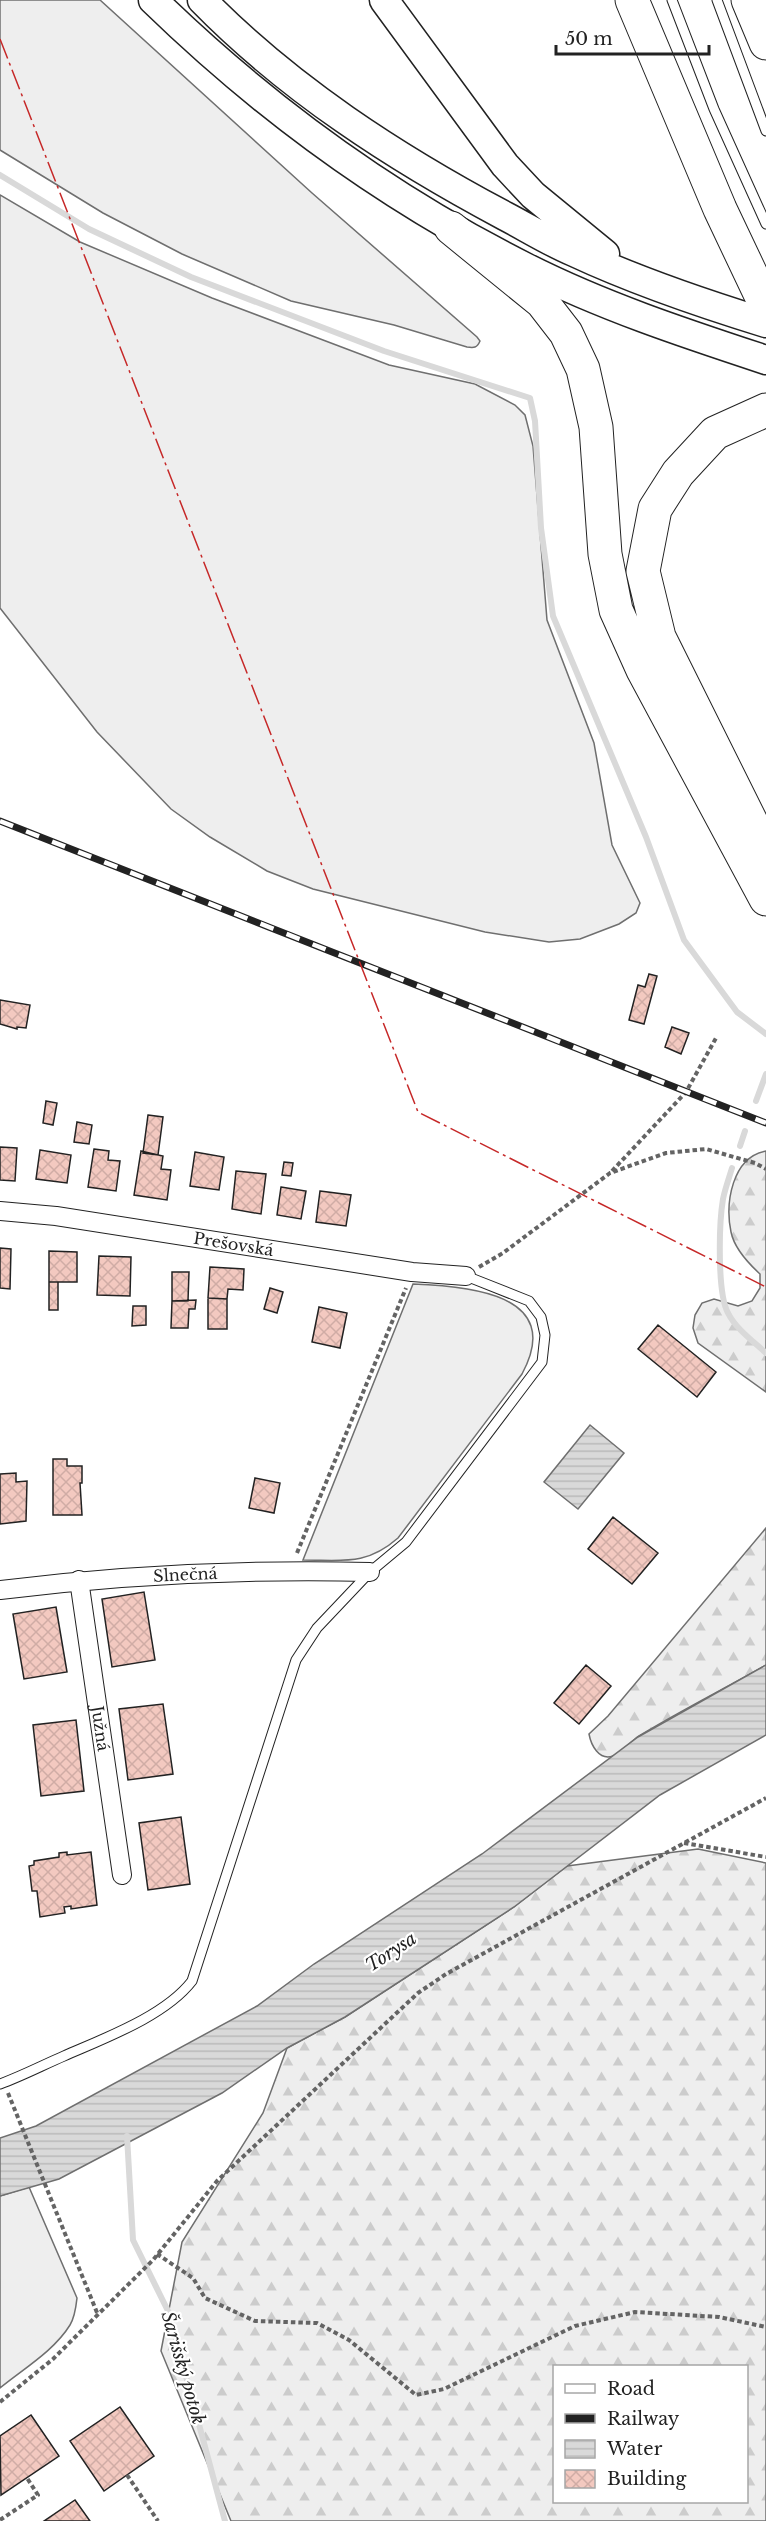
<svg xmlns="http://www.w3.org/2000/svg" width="766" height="2521" font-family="'Libre Baskerville',serif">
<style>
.grass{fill:#eee;stroke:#6f6f6f;stroke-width:1.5}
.forest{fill:url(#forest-firs);stroke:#6f6f6f;stroke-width:1.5;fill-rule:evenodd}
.water{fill:url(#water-rules);stroke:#6f6f6f;stroke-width:1.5}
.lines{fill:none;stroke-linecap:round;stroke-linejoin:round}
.stream{stroke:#d9d9d9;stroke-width:6}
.building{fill:url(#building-cross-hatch);stroke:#222;stroke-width:1.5}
.service-casing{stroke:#222;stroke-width:11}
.minor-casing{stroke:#222;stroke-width:20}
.primary-casing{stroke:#222;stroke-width:31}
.motorway-casing{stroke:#222;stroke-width:35}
.path{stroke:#646464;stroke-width:4;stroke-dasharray:4.5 3;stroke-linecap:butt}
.service{stroke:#fff;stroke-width:9}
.minor{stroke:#fff;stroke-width:18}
.primary{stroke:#fff;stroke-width:28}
.motorway{stroke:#fff;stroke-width:33}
.rail-casing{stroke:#222;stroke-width:7}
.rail{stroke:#fff;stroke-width:4.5;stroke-dasharray:14;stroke-linecap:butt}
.power{stroke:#c62828;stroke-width:1.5;stroke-dasharray:21 4.5 3 4.5;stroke-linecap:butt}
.labels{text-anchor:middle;stroke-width:4.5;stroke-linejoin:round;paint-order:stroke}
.street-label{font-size:16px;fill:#222;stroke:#fff}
.water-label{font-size:18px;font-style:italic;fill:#222;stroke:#fff}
</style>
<defs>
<pattern id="forest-firs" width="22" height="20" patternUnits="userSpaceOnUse" patternTransform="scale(1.5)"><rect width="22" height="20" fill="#eee"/><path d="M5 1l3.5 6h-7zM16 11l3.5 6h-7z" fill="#ccc"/></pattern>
<pattern id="water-rules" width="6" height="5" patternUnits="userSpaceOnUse" patternTransform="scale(1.5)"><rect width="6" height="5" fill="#d9d9d9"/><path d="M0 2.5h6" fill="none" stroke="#bababa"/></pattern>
<pattern id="building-cross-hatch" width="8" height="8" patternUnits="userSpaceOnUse" patternTransform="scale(1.5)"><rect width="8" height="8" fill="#f3c9c0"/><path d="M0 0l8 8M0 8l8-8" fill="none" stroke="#d0aca5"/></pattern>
</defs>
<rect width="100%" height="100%" fill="#fff"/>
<path class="grass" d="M0,0H100L312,193L477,337L480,341C477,348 474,348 467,347L394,325L291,301L182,254L103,213L0,150Z
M0,195L80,242L212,298L389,365L475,384L515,405L525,415L533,446L547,620L594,743L612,845L640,903L636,913L619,924L580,939L549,942L485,932L313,889L267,871L210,837L171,809L97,732L0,608Z
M413,1284C466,1286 566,1293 522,1374L398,1538C366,1566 343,1560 303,1560Z
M29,2187L77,2298C76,2307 75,2317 70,2325C54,2351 23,2369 0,2388V2196Z"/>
<path class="forest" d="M766,1151V1392L698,1343L693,1328L695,1315L702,1303L714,1299L738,1306L752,1301L760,1288V1274C748,1263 734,1247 731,1232C725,1203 732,1157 766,1151Z
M766,1528V1665C724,1689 680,1711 639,1736C631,1741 622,1753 613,1756C599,1761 591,1745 589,1734L608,1716Z
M698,1849L766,1863V2521H231L161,2351L182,2242L263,2113L287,2048L345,2017L514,1907L567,1866ZM554,2366H746V2502H554Z"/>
<path class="water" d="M590,1425L624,1453L578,1509L544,1482Z
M766,1665V1735L660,1795L514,1907L345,2017L287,2048L222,2093L59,2179L0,2196V2138L36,2126L257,2006L314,1964L482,1854L638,1737Z"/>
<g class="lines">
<path class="stream" d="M0,175L89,229L191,277L384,351L530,398L535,421L541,528L553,616L646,837L684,940L737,1012L766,1034
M756,1101L766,1074
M740,1146L745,1131
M732,1168C729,1178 725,1189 723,1199C719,1223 717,1293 728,1313C736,1329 753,1341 766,1353
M127,2136L133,2240L169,2313L225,2521"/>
</g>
<path class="building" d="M649,974L657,976L644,1024L629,1020L638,985L645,987Z
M0,1000L30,1005L26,1028L17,1027V1029L0,1024Z
M672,1027L689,1033L681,1054L665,1047Z
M46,1101L57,1103L53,1125L43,1123Z
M148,1115L163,1117L158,1155L143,1153Z
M77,1122L92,1125L89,1144L74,1142Z
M0,1147L17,1148L15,1181L0,1180Z
M94,1149L109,1151L108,1160L120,1161L116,1191L88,1187Z
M40,1150L71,1155L67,1183L36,1179Z
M141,1151L163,1156L161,1169L171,1170L167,1200L134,1195Z
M195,1152L224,1157L219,1190L190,1186Z
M284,1162L293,1163L291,1176L282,1175Z
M236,1171L266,1174L261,1214L232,1209Z
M281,1187L306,1191L301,1219L277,1215Z
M320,1191L351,1195L346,1226L316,1222Z
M0,1248L11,1249L10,1289L0,1288Z
M49,1251L77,1252V1282H49Z
M99,1256L131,1257L130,1296L97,1295Z
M210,1267L244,1269L243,1290L228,1289L227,1299L208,1298Z
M172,1272H189L188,1301H172Z
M49,1282H58V1310H49Z
M270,1288L283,1292L277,1313L264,1309Z
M208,1298L227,1299V1329H208Z
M196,1300L195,1309H189L188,1328H171L172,1301Z
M133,1306H146V1325L132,1326Z
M319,1307L347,1313L340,1348L312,1342Z
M658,1325L716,1372L697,1397L638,1349Z
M53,1459H67V1466H82V1483H80L82,1515H53Z
M16,1473V1482L27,1481L26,1521L0,1524V1474Z
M255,1478L280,1483L274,1513L249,1508Z
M613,1517L658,1553L632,1584L588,1549Z
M144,1592L155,1660L112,1667L102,1599Z
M56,1607L67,1672L24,1679L13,1614Z
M586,1665L611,1686L579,1724L554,1703Z
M163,1704L173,1774L128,1780L119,1709Z
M76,1720L84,1791L41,1796L33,1725Z
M181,1817L190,1884L148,1890L139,1823Z
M67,1852V1855L91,1852L97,1905L71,1909V1906L64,1907L65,1913L40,1917L37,1891H32L29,1866L34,1865V1861L59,1857V1853Z
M120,2407L154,2456L104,2491L70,2441Z
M31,2415L59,2456L1,2495L0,2436Z
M75,2500L90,2521H44Z"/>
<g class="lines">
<defs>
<path id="service" d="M672,0L714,109L766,224
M717,0L766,131
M0,2084C22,2076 43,2065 64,2056C105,2038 165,2016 192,1981L296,1660L317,1628L370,1572L406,1542L542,1362L545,1335L541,1317L529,1301L466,1276"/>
<g id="minor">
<path id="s1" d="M0,1211L56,1216L412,1272L466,1276"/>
<path id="s2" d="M79,1580L122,1875"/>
<path id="s3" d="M0,1590C123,1575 247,1569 370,1572"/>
</g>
<path id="primary" d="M153,0C263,107 388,198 525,267C602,306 684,333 766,360
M202,0C289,89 396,158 505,216C528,228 550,242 574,252C636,281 701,303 766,323
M384,0L505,165L533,195L605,254"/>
<path id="motorway" d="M632,0L720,209L766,306
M748,0L766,43
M451,228L542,302L566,333L583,369L596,427L605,554L616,610L643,670L766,899
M766,410L715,433L678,473L655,509L643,571L659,637L766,852"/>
</defs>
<use href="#service" class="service-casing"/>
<use href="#minor" class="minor-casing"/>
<use href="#primary" class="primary-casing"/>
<use href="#motorway" class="motorway-casing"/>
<path class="path" d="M612,1171L686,1092L716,1038
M479,1267L503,1253L610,1173L666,1153L706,1149L755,1163L766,1169
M297,1553L406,1288
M684,1843L766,1857
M8,2093L98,2315
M157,2254L193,2278L205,2298L255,2321L317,2323L349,2340L416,2395L444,2389L575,2326L635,2312L719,2317L766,2327
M0,2402L53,2359L153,2260L217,2181L418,1993L446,1974L766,1798
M127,2475L158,2521
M0,2520L38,2495L27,2478"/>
<use href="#service" class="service"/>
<use href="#minor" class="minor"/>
<use href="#primary" class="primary"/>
<use href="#motorway" class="motorway"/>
<defs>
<path id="rail" d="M0,821L766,1123"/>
</defs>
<use href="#rail" class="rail-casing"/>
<use href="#rail" class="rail"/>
<path class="power" d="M0,39L418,1112L766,1287"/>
</g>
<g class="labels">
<g class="street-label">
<text dy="6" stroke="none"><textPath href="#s1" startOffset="236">Prešovská</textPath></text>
<text dy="6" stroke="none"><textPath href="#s3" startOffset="186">Slnečná</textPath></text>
<text dy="6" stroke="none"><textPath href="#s2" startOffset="150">Južná</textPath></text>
</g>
<g class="water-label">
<text transform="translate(391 1952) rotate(-33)" y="6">Torysa</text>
<text transform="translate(183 2368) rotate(74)" y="6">Šarišský potok</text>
</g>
</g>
<rect x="553" y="2365" width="195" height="138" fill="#ffffff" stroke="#a7a7a7" stroke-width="1.5"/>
<rect x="565" y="2384" width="30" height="9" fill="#ffffff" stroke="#a7a7a7" stroke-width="1.5"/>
<text x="607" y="2395" font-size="18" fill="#222222">Road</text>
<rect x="565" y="2414" width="30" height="9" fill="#222222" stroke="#a7a7a7" stroke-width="1.5"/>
<text x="607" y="2425" font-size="18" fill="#222222">Railway</text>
<rect x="565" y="2440" width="30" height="18" fill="url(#water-rules)" stroke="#a7a7a7" stroke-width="1.5"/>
<text x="607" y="2455" font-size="18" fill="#222222">Water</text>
<rect x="565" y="2470" width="30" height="18" fill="url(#building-cross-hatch)" stroke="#a7a7a7" stroke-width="1.5"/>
<text x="607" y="2485" font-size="18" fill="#222222">Building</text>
<path d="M556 45v9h153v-9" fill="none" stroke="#222222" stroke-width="3"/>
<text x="565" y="45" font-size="18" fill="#222222" stroke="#ffffff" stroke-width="4.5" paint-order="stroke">50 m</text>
</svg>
